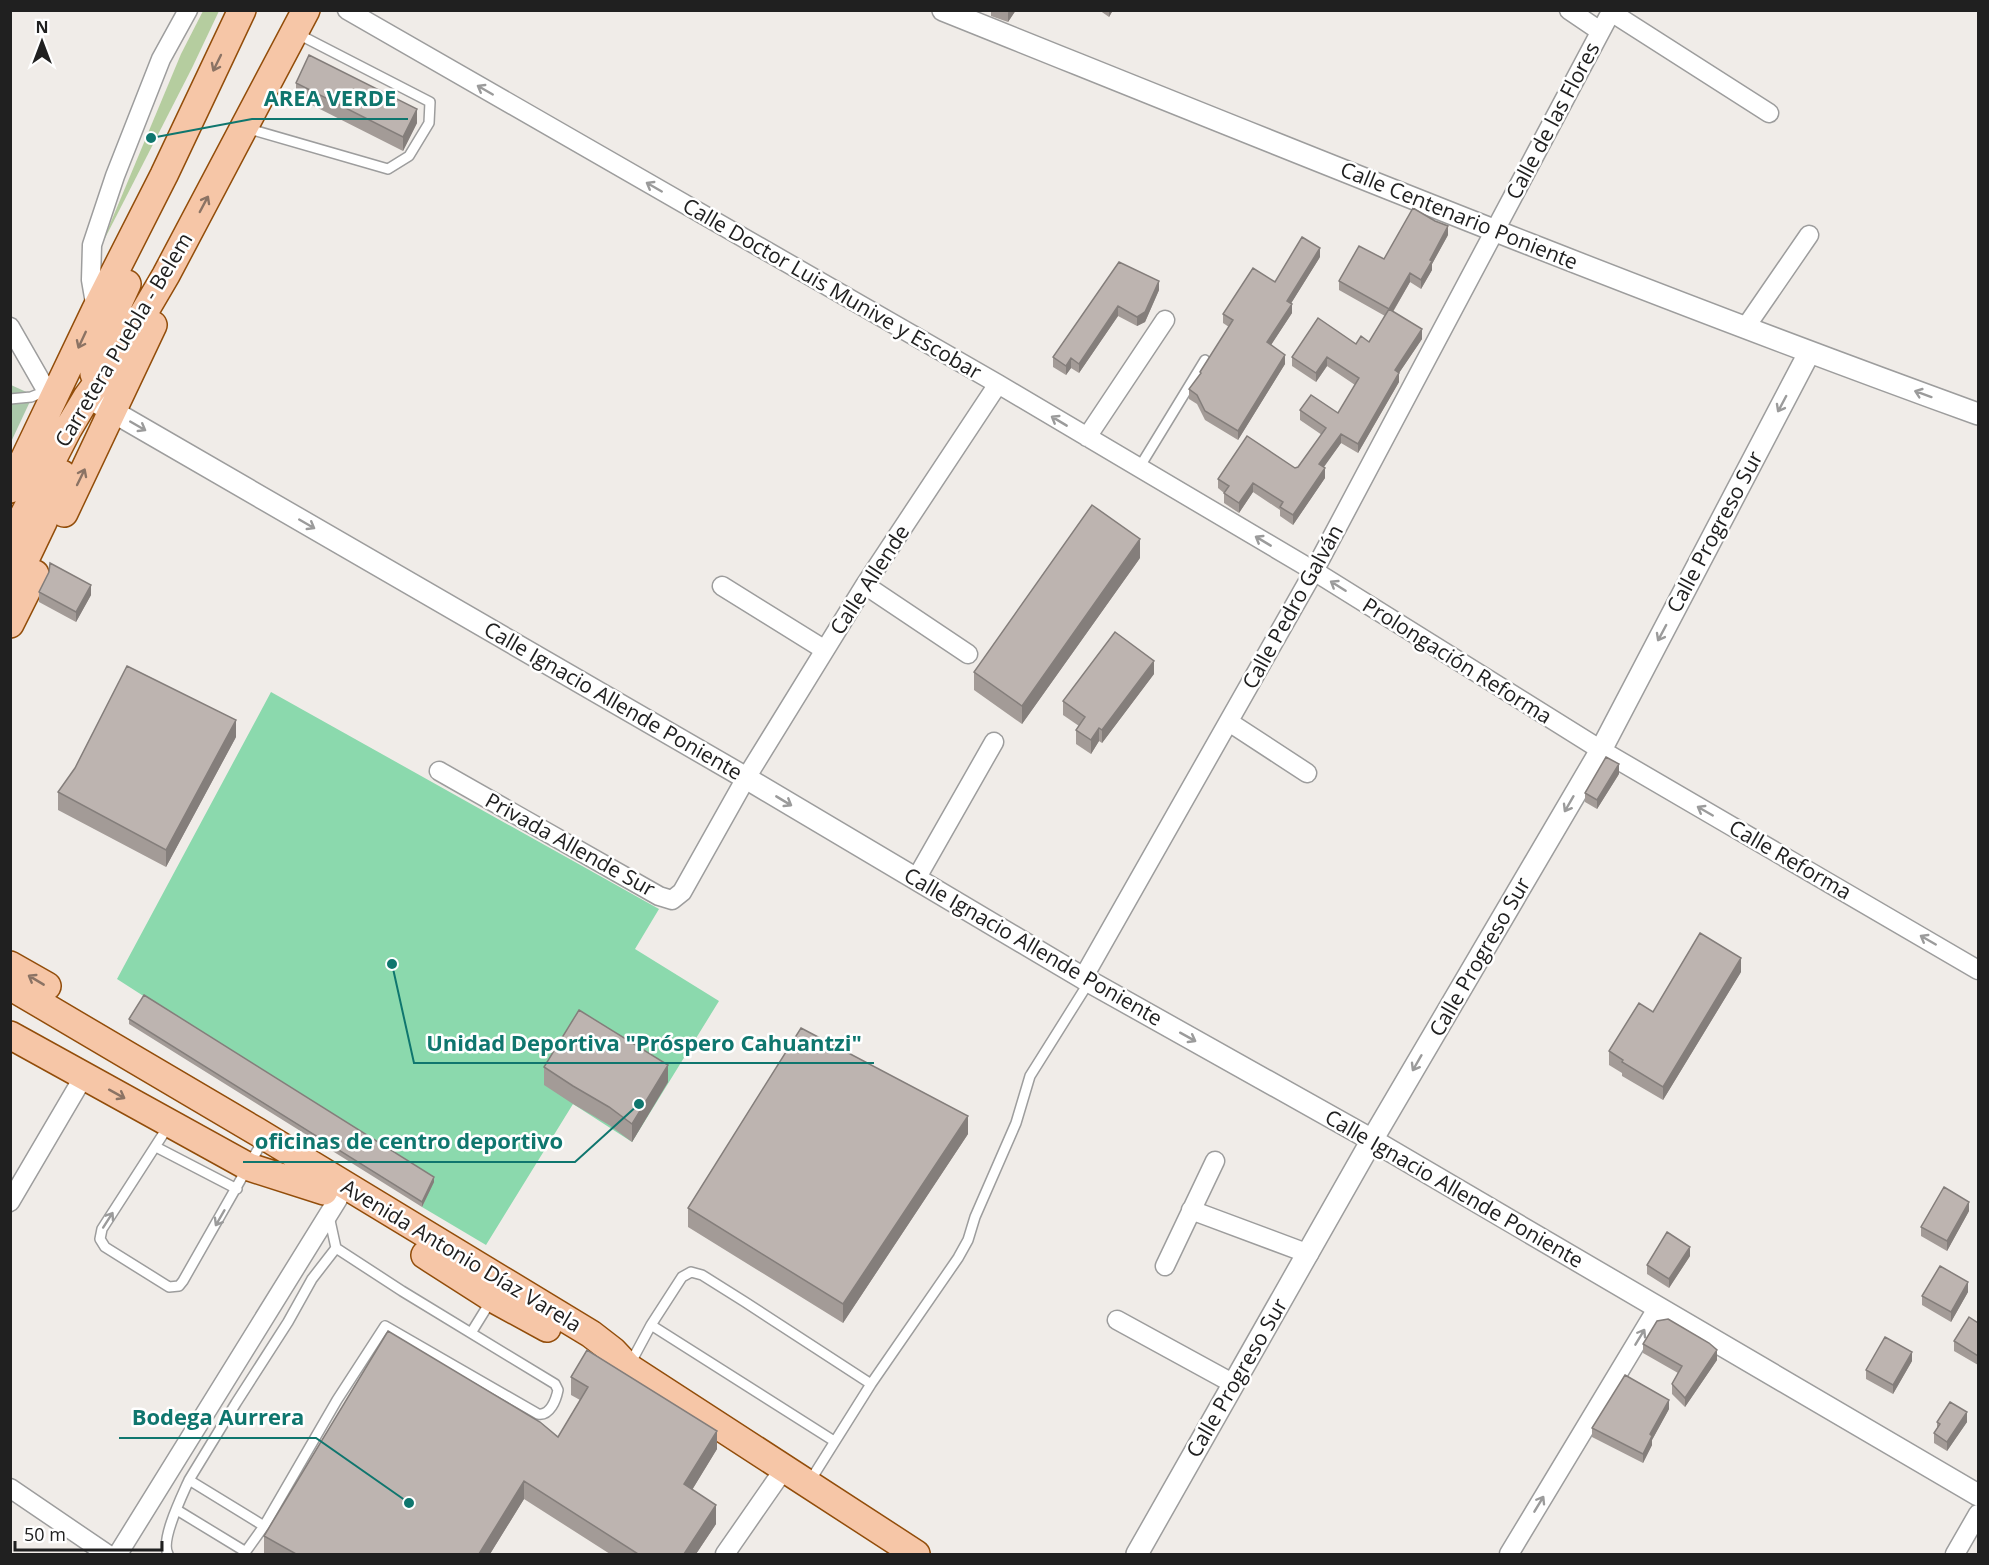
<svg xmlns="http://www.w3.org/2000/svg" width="1989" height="1565" font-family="'Open Sans',sans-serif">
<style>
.forest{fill:#b5cd9f}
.cemetery{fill:#abc8aa}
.pitch{fill:#8bd9ad}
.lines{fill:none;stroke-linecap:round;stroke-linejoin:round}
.service-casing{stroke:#9d9d9d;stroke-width:12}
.minor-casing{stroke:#9d9d9d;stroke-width:21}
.tertiary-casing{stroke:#9d9d9d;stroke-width:24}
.primary-casing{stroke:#924d0a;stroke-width:30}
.service{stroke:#fff;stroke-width:9}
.minor{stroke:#fff;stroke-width:18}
.tertiary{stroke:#fff;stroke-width:21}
.primary{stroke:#f6c6a7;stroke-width:27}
.wall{fill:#a39b97}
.shaded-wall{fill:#847e7b}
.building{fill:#bdb4b0;stroke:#847e7b;stroke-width:1.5}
.oneway{stroke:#8b7364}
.oneway2{stroke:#9b9b9b}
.labels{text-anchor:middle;stroke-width:5;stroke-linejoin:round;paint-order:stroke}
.street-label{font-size:21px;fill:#202020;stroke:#fff}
.leader{fill:none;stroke:#0f766e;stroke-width:2}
.callout-dot{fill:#0f766e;stroke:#fff;stroke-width:2}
.callout-label{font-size:22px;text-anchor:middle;font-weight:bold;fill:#0f766e;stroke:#fff;stroke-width:5;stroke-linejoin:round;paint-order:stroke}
</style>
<rect width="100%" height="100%" fill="#f0ece8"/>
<path class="forest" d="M203,11H219L192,68L100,248L181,54Z"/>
<path class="cemetery" d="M11,385L33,395L11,442Z"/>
<path class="pitch" d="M271,692L659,909L635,949L719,1001L632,1142L573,1104L486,1245L422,1207L433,1182L117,979Z"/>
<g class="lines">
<defs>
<path id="service" d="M246,128L388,169L409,156L429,123L430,102L296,33
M10,399L31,397L46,391
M1139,468L1205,360
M169,1125L102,1229L100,1239L105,1247L169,1287L179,1286L183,1281L257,1151
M156,1147L237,1189
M329,1216L336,1248L402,1291L555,1384L558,1390C556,1400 550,1416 538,1414L385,1326L337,1400L264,1526L189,1480L236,1403L288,1322L312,1279L336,1248
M651,1325L834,1441
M471,1333L492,1299
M629,1366L651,1325L682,1277L691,1272L702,1275L745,1302L871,1384L958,1258L968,1240L975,1217L1016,1123L1030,1076L1089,982
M810,1481L871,1384
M177,1510L246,1552
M168,1554C160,1540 182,1496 189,1480
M244,1554L264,1526"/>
<path id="minor" d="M347,10L998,384L1314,571L1601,750L1978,970
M1569,10L1600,31
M1611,12L1769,113
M96,309L91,280L92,245L115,176L161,59L188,10
M10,327L53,402
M1745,328L1809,235
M1087,437L1165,320
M865,585L968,654
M722,586L825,650
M1229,722L1307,773
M439,771L659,896L672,900L682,892L746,778L865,585L998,384
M916,879L994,742
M1083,978L1314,571L1612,10
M10,1202L84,1076
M1191,1210L1309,1254
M1165,1266L1215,1161
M1117,1320L1234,1384
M10,1488L107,1554
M118,1554L338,1199
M725,1554L784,1469
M1509,1554L1658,1307
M1955,1554L1978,1514"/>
<path id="tertiary" d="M943,10C1287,148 1630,288 1978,414
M98,403L746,778L1083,978L1372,1140L1978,1495
M1137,1554L1372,1140L1601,750L1809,353"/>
<path id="primary" d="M94,374L112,317L127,284
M10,489L96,309L164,175L242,10
M64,513L153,325
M10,542L68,429L87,397L125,345L166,275L306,10
M10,591L43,522L62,474
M10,624L35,574
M10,965L47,986
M10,986L256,1131L591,1334L613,1351L628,1367L916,1554
M10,1035L249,1167L324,1191
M425,1255L492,1298L547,1328"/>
</defs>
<use href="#service" class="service-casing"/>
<use href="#minor" class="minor-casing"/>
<use href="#tertiary" class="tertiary-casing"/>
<use href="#primary" class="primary-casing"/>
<use href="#service" class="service"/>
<use href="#minor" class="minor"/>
<use href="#tertiary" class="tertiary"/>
<use href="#primary" class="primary"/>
</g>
<path class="wall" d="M991,10H1016L1008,22L991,16Z
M1099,10H1113L1109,17Z
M296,83L417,123L403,151L296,97Z
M1448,235L1432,264V270L1421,289L1410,282L1393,312L1422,339L1399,373V382L1358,453L1341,443L1323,467L1325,478L1293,525L1280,516V510L1253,492L1239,513L1224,503V493L1218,488V479L1295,468L1298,467L1322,435L1300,420V410L1338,413L1355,385L1327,366L1316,382L1292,366V357L1369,342L1385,316L1339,290V281L1384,259Z
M1320,257L1291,303L1292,313L1271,345L1285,364L1238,440L1205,420L1197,404L1189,399V389L1200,376V372L1229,327L1223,323V314L1275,282Z
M1119,262L1159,290L1145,322L1137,326L1118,316L1079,373L1071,368L1066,375L1053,367V357Z
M1140,558L1022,724L974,690V672Z
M39,592L91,595L76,622L39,602Z
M1154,674L1102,743L1099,741L1091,754L1076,744V730L1079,726L1063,715V701Z
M236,737L166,867L58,810V792Z
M1619,774L1597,809L1585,802V793Z
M1741,972L1663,1100L1622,1076V1073L1609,1065V1051L1653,1012Z
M129,1019L434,1182L422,1207L129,1024Z
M544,1067L668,1082L632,1142L609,1125L573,1104L544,1085Z
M968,1134L843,1323L688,1227V1208Z
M1969,1211L1947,1251L1921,1236V1227Z
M1690,1256L1669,1288L1647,1274V1265Z
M1968,1292L1951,1322L1922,1305V1296Z
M1978,1323V1365L1954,1351V1341Z
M1643,1344L1717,1360L1685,1407L1672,1394V1384L1678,1373L1643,1353Z
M1912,1361L1893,1394L1866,1379V1370Z
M571,1377L717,1449L692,1490L716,1524L696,1554H610L524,1499L490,1554H264V1536L558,1437L580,1400L571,1395Z
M1669,1409L1652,1440V1445L1643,1463L1592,1437V1428Z
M1937,1422H1967L1947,1451L1934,1443V1433L1937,1428Z"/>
<path class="shaded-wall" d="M1009,10H1016L1008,22V13Z
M1109,10H1113L1109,17Z
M417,109V123L403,151V137Z
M1448,226V235L1432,264V270L1421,289V280L1430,260Z
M1320,248V257L1287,310V301Z
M1410,273V282L1389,318V309Z
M1159,281V290L1145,322L1137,326V317Z
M1292,304V313L1267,351V342Z
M1118,306V316L1079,373V364Z
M1422,329V339L1399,373V382L1358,453V444L1395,370Z
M1285,355V364L1238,440V431Z
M1327,357V366L1316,382V373Z
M1071,358V368L1066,375V366Z
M1341,434V443L1319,474V464Z
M1325,468V478L1293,525V515Z
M1253,483V492L1239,513V503Z
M1140,539V558L1022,724V706Z
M91,585V595L76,622V612Z
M1154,661V674L1102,743V730Z
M236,720V737L166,867V850Z
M1099,728V741L1091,754V740Z
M1619,764V774L1597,809V800Z
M1741,958V972L1663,1100V1087Z
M668,1065V1082L632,1142V1124Z
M968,1116V1134L843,1323V1304Z
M434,1177V1182L422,1207V1202Z
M1969,1202V1211L1947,1251V1241Z
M1690,1247V1256L1669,1288V1279Z
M1968,1282V1292L1951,1322V1312Z
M1717,1350V1360L1685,1407V1398Z
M1912,1352V1361L1893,1394V1385Z
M1669,1400V1409L1652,1440V1445L1643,1463V1454L1650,1434Z
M1967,1412V1422L1947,1451V1442Z
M717,1431V1449L684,1503V1484Z
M524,1481V1499L490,1554H479Z
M716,1505V1524L696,1554H684Z"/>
<path class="building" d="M309,55L417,109L403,137L296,83Z
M1413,208L1435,221L1448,226L1430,260L1432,261L1421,280L1410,273L1389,309L1339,281L1359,246L1384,259Z
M1302,237L1320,248L1287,301L1292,304L1267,342L1285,355L1238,431L1205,411L1197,395L1189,389L1201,373L1200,372L1233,320L1223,314L1253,268L1275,282Z
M1119,262L1159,281L1145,312L1137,317L1118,306L1079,364L1071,358L1066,366L1053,357Z
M1389,309L1422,329L1395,370L1399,373L1358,444L1341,434L1319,464L1325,468L1293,515L1280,507L1283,502L1253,483L1239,503L1224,493L1229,486L1218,479L1247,436L1295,468L1298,467L1326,428L1300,410L1311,395L1338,413L1359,378L1327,357L1316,373L1292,357L1318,318L1356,344L1361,336L1369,342Z
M1092,505L1140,539L1022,706L974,672Z
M50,563L91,585L76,612L39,592L49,572Z
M1115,632L1154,661L1102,730L1099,728L1091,740L1076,730L1085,717L1063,701Z
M127,666L236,720L166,850L58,792L75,768Z
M1606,757L1619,764L1597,800L1585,793Z
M1700,933L1741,958L1663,1087L1622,1062L1623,1060L1609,1051L1639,1003L1653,1012Z
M144,995L434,1177L422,1202L129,1019Z
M579,1010L668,1065L632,1124L609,1107L573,1086L544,1067Z
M801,1028L968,1116L843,1304L688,1208Z
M1944,1187L1969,1202L1947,1241L1921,1227Z
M1667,1232L1690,1247L1669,1279L1647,1265Z
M1940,1266L1968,1282L1951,1312L1922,1296Z
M1969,1317L1978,1323V1356L1954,1341Z
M1668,1319L1709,1343L1717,1350L1685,1398L1672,1384L1682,1366L1643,1344L1657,1321Z
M388,1331L540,1422L558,1437L588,1387L571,1377L587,1350L717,1431L684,1484L716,1505L684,1554H638L524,1481L479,1554H296L264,1536Z
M1885,1337L1912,1352L1893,1385L1866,1370Z
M1625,1375L1669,1400L1650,1434L1652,1436L1643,1454L1592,1428Z
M1950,1402L1967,1412L1947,1442L1934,1433L1940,1424L1937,1422Z"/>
<defs><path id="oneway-shaft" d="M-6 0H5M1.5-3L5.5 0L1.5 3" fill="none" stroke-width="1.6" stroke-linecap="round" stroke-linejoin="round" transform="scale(1.5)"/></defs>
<g class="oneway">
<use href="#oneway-shaft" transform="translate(217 63) rotate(116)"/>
<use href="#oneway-shaft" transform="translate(204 204) rotate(-62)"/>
<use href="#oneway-shaft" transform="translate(82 340) rotate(115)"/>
<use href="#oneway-shaft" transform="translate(81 477) rotate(-64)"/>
<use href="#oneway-shaft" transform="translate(36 980) rotate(-149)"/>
<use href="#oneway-shaft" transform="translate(117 1094) rotate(29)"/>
</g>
<g class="oneway2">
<use href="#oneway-shaft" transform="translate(485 90) rotate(-150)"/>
<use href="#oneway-shaft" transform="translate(654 187) rotate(-150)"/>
<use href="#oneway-shaft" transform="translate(1923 394) rotate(-160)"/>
<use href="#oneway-shaft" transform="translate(1782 404) rotate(118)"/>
<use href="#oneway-shaft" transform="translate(1059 421) rotate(-149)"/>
<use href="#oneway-shaft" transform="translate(138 426) rotate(30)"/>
<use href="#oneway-shaft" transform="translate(307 524) rotate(30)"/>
<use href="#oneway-shaft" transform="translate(1263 541) rotate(-149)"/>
<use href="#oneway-shaft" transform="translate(1338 586) rotate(-148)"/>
<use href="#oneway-shaft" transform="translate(1662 633) rotate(118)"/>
<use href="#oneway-shaft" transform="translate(784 801) rotate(31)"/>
<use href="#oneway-shaft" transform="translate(1569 804) rotate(120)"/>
<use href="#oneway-shaft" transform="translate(1705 811) rotate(-150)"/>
<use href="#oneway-shaft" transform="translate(1928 940) rotate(-150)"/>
<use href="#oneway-shaft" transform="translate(1188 1037) rotate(29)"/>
<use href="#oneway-shaft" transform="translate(1417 1063) rotate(120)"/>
<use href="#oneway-shaft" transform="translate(220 1218) rotate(120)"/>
<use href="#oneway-shaft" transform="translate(108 1220) rotate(-57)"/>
<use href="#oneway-shaft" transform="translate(1640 1337) rotate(-59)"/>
<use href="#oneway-shaft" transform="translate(1539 1504) rotate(-59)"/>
</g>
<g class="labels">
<g class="street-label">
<text transform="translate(1553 121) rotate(-62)" y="7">Calle de las Flores</text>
<text transform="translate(1459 216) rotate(22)" y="7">Calle Centenario Poniente</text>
<text transform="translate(832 289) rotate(30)" y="7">Calle Doctor Luis Munive y Escobar</text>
<text transform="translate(124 340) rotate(-59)" y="7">Carretera Puebla - Belem</text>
<text transform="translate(1715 532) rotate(-62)" y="7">Calle Progreso Sur</text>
<text transform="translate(870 580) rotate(-57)" y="7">Calle Allende</text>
<text transform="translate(1293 607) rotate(-61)" y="7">Calle Pedro Galván</text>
<text transform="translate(1457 661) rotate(32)" y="7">Prolongación Reforma</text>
<text transform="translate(613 701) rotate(30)" y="7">Calle Ignacio Allende Poniente</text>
<text transform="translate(570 845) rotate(29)" y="7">Privada Allende Sur</text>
<text transform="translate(1790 860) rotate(30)" y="7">Calle Reforma</text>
<text transform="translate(1033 947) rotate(30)" y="7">Calle Ignacio Allende Poniente</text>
<text transform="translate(1480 957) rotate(-60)" y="7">Calle Progreso Sur</text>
<text transform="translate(1454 1189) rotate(30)" y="7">Calle Ignacio Allende Poniente</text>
<text transform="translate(461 1256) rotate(31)" y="7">Avenida Antonio Díaz Varela</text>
<text transform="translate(1237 1378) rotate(-60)" y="7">Calle Progreso Sur</text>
</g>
</g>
<path class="leader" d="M151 138L252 119H408M392 964L414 1063H874M639 1104L575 1162H243M409 1503L316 1438H119"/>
<g class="callout-dot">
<circle cx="151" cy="138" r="6"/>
<circle cx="392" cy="964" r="6"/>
<circle cx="639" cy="1104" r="6"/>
<circle cx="409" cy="1503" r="6"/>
</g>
<g class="callout-label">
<text x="330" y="106">AREA VERDE</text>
<text x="644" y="1051">Unidad Deportiva "Próspero Cahuantzi"</text>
<text x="409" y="1149">oficinas de centro deportivo</text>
<text x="218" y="1425">Bodega Aurrera</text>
</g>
<rect width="1989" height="1565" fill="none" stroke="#202020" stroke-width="24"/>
<g transform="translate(42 42)" stroke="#ffffff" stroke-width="4.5" paint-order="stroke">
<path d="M0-4.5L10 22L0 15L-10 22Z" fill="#202020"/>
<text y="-9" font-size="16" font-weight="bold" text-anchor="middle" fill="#202020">N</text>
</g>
<path d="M15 1541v9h147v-9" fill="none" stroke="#202020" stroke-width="3"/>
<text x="24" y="1541" font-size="18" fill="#202020" stroke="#ffffff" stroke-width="4.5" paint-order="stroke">50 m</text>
</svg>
